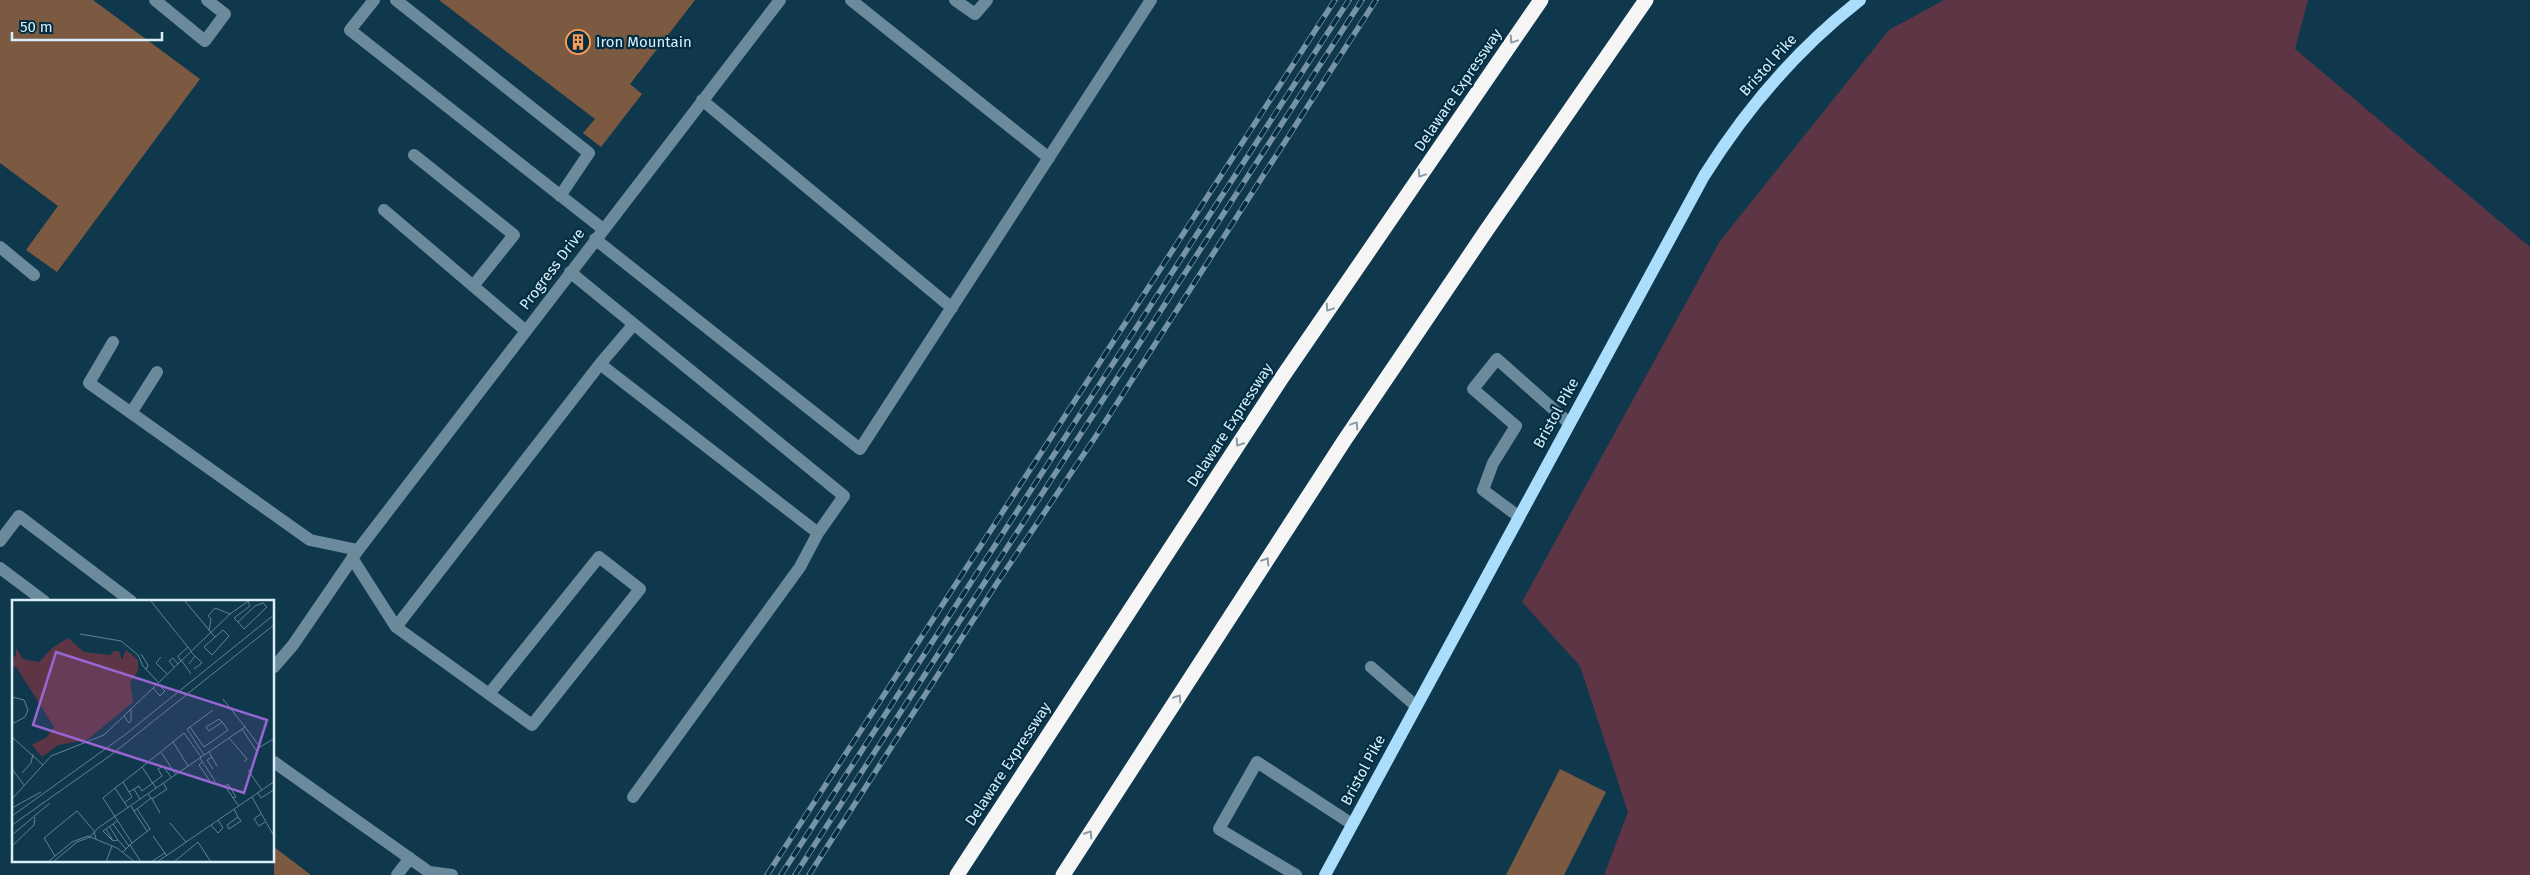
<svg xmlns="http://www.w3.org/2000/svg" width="2530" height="875" font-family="'Fira Sans',sans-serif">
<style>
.green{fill:#5d3545}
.building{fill:#7c5a42}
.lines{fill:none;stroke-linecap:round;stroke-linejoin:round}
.minor{stroke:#6b8a9c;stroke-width:12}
.major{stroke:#abddfc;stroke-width:12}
.highway{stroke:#f5f5f5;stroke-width:15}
.rail-casing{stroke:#7594a5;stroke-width:5.5}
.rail{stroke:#032e42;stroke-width:4;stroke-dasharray:11;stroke-linecap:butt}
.oneway{stroke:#889ba4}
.labels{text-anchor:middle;stroke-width:4.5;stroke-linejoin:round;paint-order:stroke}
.poi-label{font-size:15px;fill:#d9eefb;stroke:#032e42;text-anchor:start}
.street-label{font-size:15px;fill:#d9eefb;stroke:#032e42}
.inset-road{fill:none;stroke:#608193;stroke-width:1}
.view{fill:#9766d1;fill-opacity:0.15;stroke:#9766d1;stroke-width:2.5}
.inset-edge{fill:none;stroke:#d9eefb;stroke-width:2.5}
</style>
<rect width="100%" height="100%" fill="#10384d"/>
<path class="green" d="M1944,0H2308L2295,49L2530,247V875H1604L1628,812L1580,666L1522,602L1720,241L1889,30Z"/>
<path class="building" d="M0,0H93L200,79L57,272L26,250L58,206L0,163Z
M439,0H695L630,84L642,94L601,147L583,133L595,119Z
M1560,769L1606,792L1564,875H1506Z
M274,847L311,875H274Z"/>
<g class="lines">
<path class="minor" d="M155,0L205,41L225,14L207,0
M374,0L350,30L603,229
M396,0L589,153L560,196
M851,0L1049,158
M955,0L975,14L987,0
M702,100L952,308
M414,155L514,235L473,286
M384,210L526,331
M595,239L860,449L1151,0
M0,247L34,275
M113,342L89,383L310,540L358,550
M600,364L634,324
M131,413L157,372
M1518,516L1483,490L1493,463L1516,426L1473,389L1497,359L1569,423
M0,541L19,516L131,601
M352,558L396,627
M0,568L44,601
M274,667L293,645L358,550L780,0
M1371,667L1416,706
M489,694L599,557L640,589L532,725L396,627L600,364L818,533L844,496L570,272
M274,762L429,872L452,875
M633,797L800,567L818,533
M397,875L410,858
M1296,875L1219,829L1257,762L1352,824"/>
<path class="major" d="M1325,875L1704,176C1746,109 1797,49 1860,0"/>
<path class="highway" d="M957,875L1283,376L1541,0
M1063,875L1344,441L1486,231L1646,0"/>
<defs>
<path id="rail" d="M767,875L1335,0
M781,875L1349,0
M795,875L1362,0
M809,875L997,583L1096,436L1376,0"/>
</defs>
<use href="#rail" class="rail-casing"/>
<use href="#rail" class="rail"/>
</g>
<defs><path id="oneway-chevron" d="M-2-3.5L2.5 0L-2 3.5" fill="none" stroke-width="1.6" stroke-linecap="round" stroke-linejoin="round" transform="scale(1.25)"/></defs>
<g class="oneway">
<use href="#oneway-chevron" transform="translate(1513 40) rotate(124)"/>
<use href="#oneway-chevron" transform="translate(1421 174) rotate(124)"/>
<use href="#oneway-chevron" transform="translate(1329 308) rotate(124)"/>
<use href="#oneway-chevron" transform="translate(1355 425) rotate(-56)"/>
<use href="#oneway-chevron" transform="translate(1239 443) rotate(123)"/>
<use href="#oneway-chevron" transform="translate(1266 561) rotate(-57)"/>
<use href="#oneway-chevron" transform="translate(1178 698) rotate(-57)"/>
<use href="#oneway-chevron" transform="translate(1089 834) rotate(-57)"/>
</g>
<defs>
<symbol id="building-ring" viewBox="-11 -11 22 22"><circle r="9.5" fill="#032e42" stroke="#fd9c55" stroke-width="1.5"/><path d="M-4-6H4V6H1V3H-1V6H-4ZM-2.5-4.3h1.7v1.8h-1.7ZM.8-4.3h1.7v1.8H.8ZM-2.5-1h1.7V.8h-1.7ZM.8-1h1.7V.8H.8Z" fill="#fd9c55"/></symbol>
</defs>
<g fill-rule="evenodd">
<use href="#building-ring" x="564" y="28" width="28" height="28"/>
</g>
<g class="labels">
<g class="poi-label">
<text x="596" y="47">Iron Mountain</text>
</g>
<g class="street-label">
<text transform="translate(1768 65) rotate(-48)" y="5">Bristol Pike</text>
<text transform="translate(1458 90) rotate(-56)" y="5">Delaware Expressway</text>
<text transform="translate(552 269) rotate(-53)" y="5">Progress Drive</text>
<text transform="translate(1556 413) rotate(-61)" y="5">Bristol Pike</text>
<text transform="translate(1230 425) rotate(-57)" y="5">Delaware Expressway</text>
<text transform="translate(1008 764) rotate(-57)" y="5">Delaware Expressway</text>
<text transform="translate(1363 770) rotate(-62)" y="5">Bristol Pike</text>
</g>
</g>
<g transform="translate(12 600)">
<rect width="262" height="262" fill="#10384d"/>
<path d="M56,38L72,52L98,55L102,51H107L110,60L114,50L126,60V71L118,82L121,102L75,140L46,145L30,157L20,145L35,137L42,127L5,68L0,66V58L4,56V48L11,59L27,62L40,48Z" fill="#5d3545"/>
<path class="inset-road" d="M138,0L179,51M172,0L203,37M226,22L243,6L251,3L255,7L232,29L226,22L222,18L238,6L236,1M211,30L217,36L200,55L192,47ZM197,31L199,19L196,16L203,8L218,14M68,34L109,41L126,55L131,66L147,83M129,54L136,65L134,70M149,57L144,63L155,74M170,61L179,74M169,62L166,56L176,47M177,64L183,56L179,52M162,67L157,61L161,58L166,64M182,69L190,63L183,56M141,88L148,96L153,91L146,84M0,97L12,100L16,110L13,117L0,124M112,116L117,123L119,121V109M178,127L201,110M230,129L244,150L248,147L233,127M0,137L31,165M217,138L235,159L232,162M161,142L176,166M248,147L263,138M149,152L164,175M197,152L205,166M192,155L175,129L178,127L192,147L216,130L210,122L207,119L194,127L197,131L210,122M200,157L195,160L201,169M188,158L203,181L200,184L187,165L190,162M0,169L12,185M236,170L250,190M10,173L19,163L21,154M111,182L130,167M103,188L91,198L120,243L111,252M144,188L130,167L172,133L189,157M246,193L249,198L263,189M136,194L140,199L155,189L151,183M240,197L263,238M221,198L224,197L216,184L213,186L221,198L227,206M0,199L39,156L92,135L218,14L238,0M128,199L122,189L127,186L130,191L150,176L146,169L151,166L159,177M140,199L148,213M112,203L120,197L117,192M119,206L122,211L125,209L138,229L120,243M0,208L29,192M116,208L103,188L111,182L117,192L122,189M125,209L139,198M222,209L226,217L215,225L217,229L229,221L226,217M122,211L135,231M249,214L242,219L247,226L253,222M0,216L114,134L263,14M105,221L101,224L117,246M158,223L174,242M101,224L94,229L101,241L106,240L114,249M0,225L99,155L263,24M199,225L206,233L211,228L206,220M97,226L106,240M94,229L91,231L101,241M0,235L38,203M141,236L155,256M78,237L86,228L233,127L211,99M118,245L129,262M0,246L22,225L23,217M43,256L32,238L65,211L82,231L84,239M36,262L60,242L76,236L105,248L123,262M41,262L65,242L78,237M94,262L100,246M139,262L153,253M145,262L263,181M162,262L186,242L199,262"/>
<path class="view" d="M44,52L255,120L232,193L21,125Z"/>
<rect width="262" height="262" class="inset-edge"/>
</g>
<path d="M12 32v8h150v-8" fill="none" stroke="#d9eefb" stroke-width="2.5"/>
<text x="20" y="32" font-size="15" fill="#d9eefb" stroke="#032e42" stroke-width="4" paint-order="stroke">50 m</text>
</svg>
